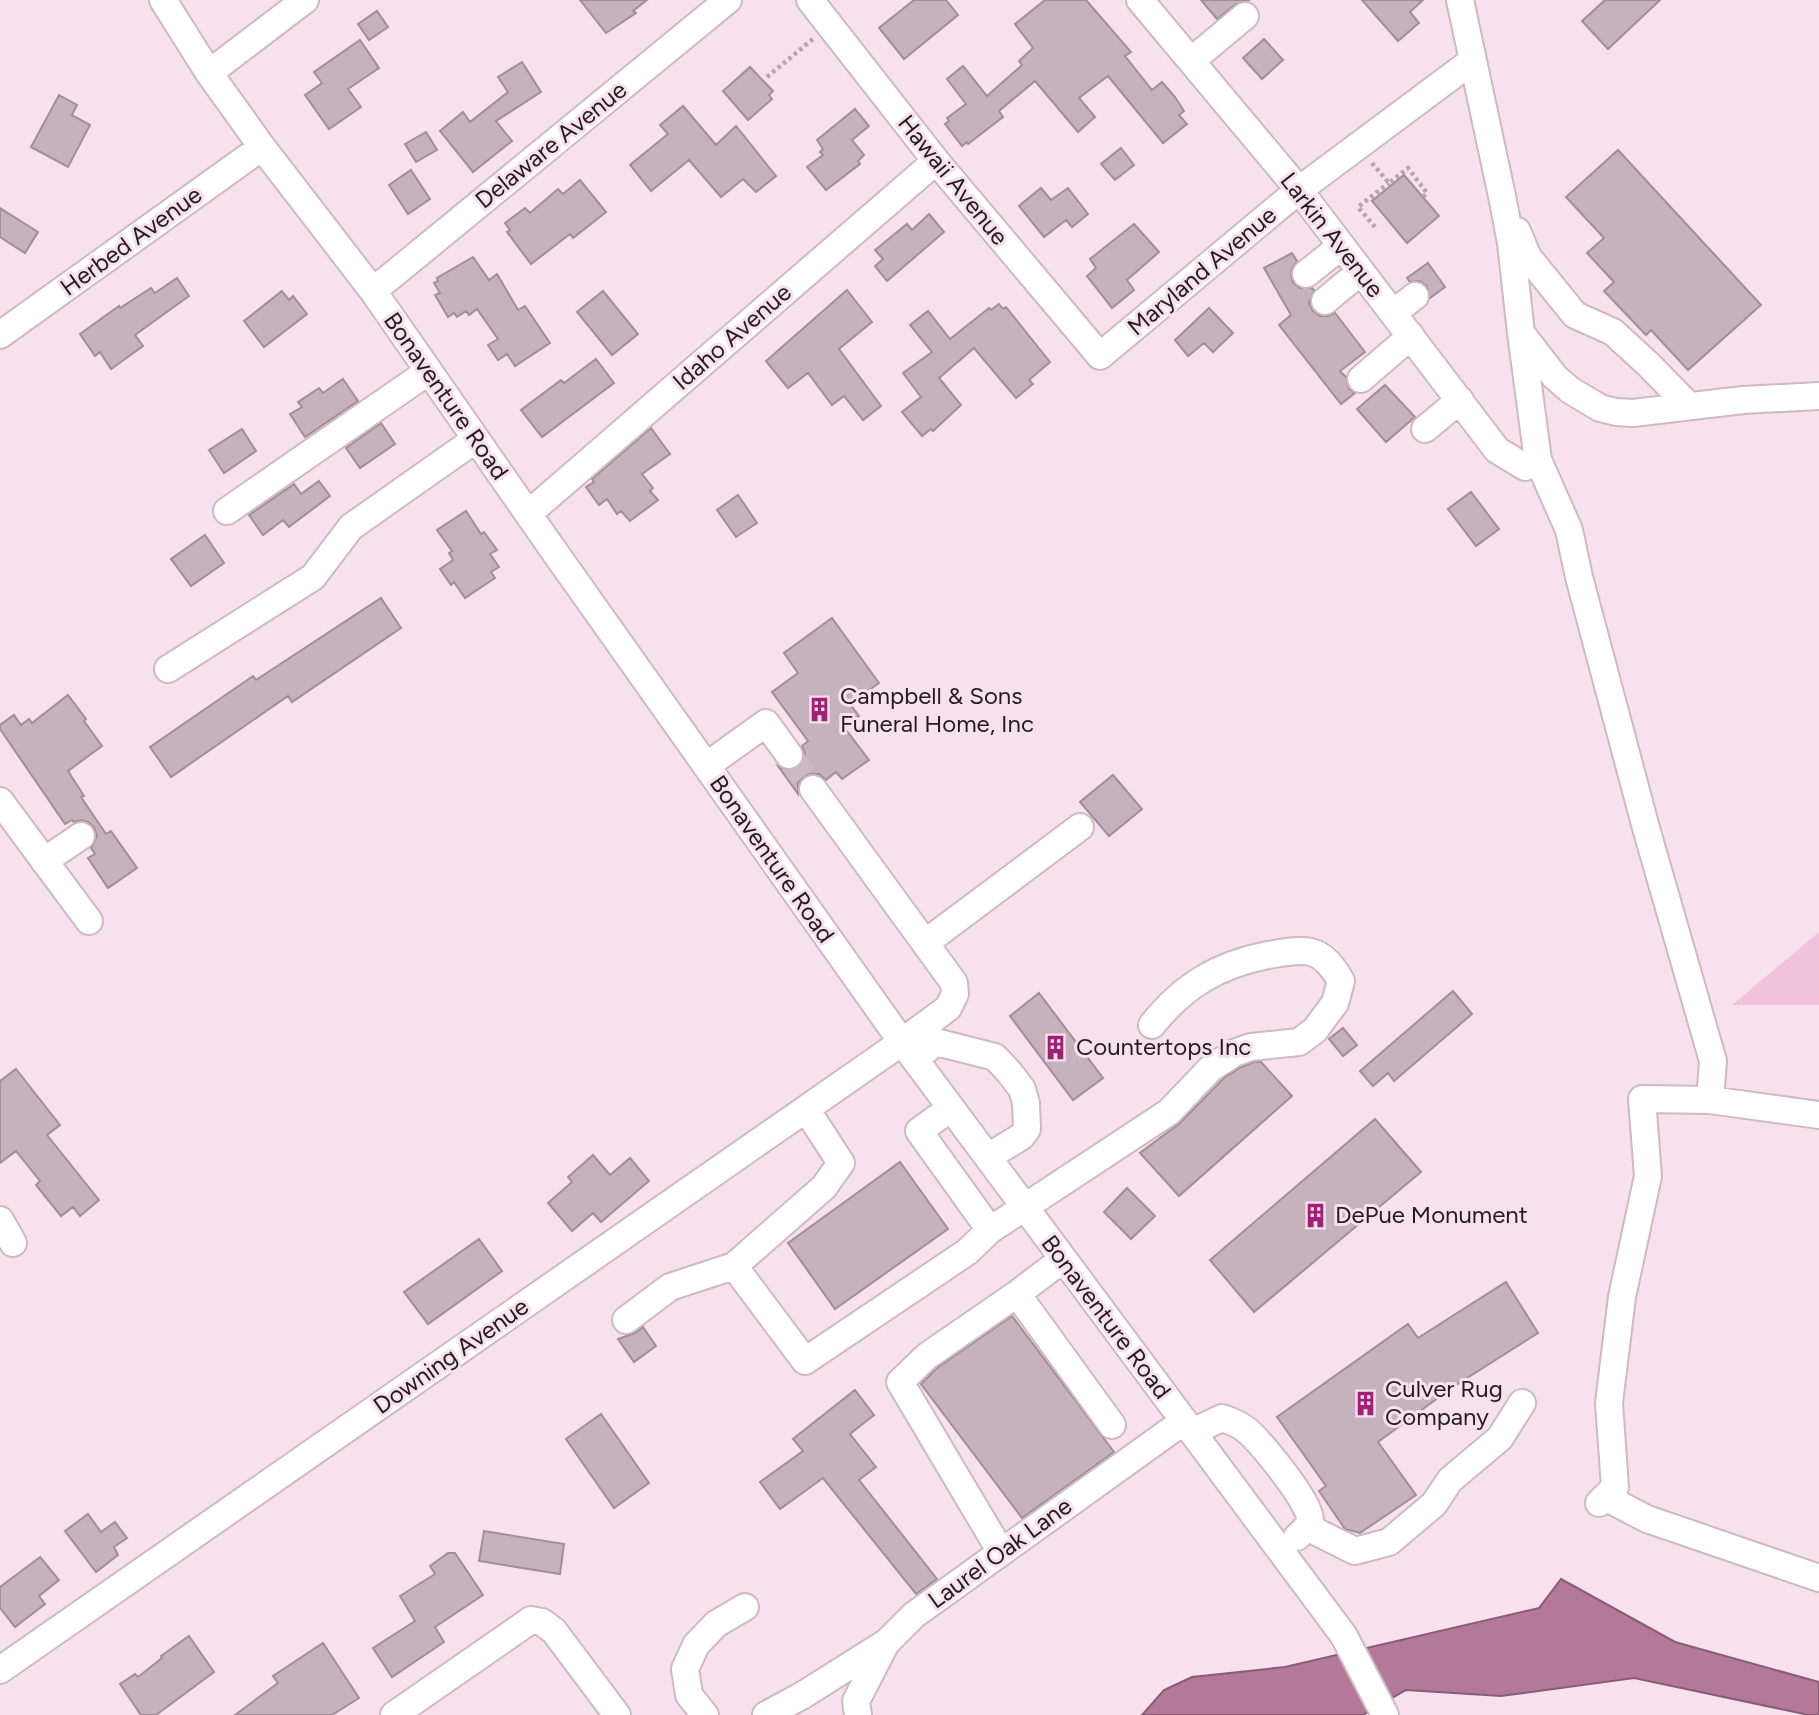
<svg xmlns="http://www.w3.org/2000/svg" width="1819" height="1715" font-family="Figtree,sans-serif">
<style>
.green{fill:#f1c2db}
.water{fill:#b4799a;stroke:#895d75;stroke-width:2}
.building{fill:#c6b2bc;stroke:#a28e98;stroke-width:2}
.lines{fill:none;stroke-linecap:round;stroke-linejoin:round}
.minor-tunnel{stroke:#ccbac3;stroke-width:26;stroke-dasharray:26 13;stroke-linecap:butt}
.minor-casing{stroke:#ceb9c4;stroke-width:30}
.path{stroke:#b6a5ae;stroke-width:4.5;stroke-dasharray:3.5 3.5;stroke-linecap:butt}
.minor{stroke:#fff;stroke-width:26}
.labels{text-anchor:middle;stroke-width:6;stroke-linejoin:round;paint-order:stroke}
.street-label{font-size:24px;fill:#241c20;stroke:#f6e1ec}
.poi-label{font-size:24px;fill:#241c20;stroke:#f6e1ec;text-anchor:start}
</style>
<rect width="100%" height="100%" fill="#f6e1ec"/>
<path class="green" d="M1819,932V1005H1732Z"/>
<path class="water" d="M1561,1579L1675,1642L1819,1682V1715H1809L1634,1678L1501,1696L1406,1690L1363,1715H1142L1164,1690L1192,1677L1285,1667L1539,1608Z"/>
<path class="building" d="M580,0H647L633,11L636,13L606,33Z
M914,0H946L958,15L904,59L879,28Z
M1045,0H1086L1131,52L1125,56L1152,90L1162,82L1175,97L1184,111L1179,115L1187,124L1163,143L1108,76L1079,98L1095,117L1078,132L1035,81L999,111L1003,117L968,144L967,142L962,146L945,124L949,121L947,118L966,104L947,79L963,66L987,96L1022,65L1019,61L1033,48L1015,24Z
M1201,0H1250L1236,4L1217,19Z
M1362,0H1423L1410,12L1419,23L1398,41Z
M1605,0H1660L1608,49L1582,21Z
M377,11L388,27L369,40L358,24Z
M1264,39L1283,60L1262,79L1243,58Z
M360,40L379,68L348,89L361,107L329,129L305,95L322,83L314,72Z
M522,62L541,92L496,121L512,141L473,172L440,131L463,112L470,122L508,92L498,77Z
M750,67L773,91L769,95L772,99L748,120L723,91Z
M59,95L77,105L72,115L90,125L68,167L31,147Z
M683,106L716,145L736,126L776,176L756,192L743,179L721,197L689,160L651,191L630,165L668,134L660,125Z
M855,109L869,126L852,140L864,155L858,161L860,164L826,190L807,167L823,155L820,152L823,149L817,140Z
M426,132L437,150L416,162L405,144Z
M1121,148L1134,165L1115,180L1101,164Z
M1618,150L1761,305L1688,370L1651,330L1646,335L1604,291L1614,282L1587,253L1604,238L1566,197Z
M411,170L430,199L408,214L389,185Z
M1404,175L1439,216L1407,243L1372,201Z
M580,180L606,212L573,238L570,234L531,264L507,232L510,230L505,223L525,208L530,213L558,189L563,194Z
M1041,188L1051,200L1068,188L1088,214L1072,227L1066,220L1044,237L1019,206Z
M0,208L38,232L25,253L0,237Z
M929,214L944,232L887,281L875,266L883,259L875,250L907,224L912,230Z
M1134,224L1159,252L1127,280L1134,290L1112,308L1087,276L1096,268L1090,259Z
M1292,253L1297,261L1292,268L1291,277L1293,283L1300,288H1312L1314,290L1309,303L1313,311L1320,316H1328L1335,313L1365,352L1340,371L1346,377L1349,389L1355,393L1341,404L1279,325L1291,315L1264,268Z
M473,257L489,280L497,274L518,310L525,306L550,343L515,366L507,354L498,360L488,345L498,339L477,309L469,315L466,311L457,317L454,313L448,317L435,295L440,293L434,283L438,281L437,278Z
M1428,263L1445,287L1430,298L1427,286L1420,281L1410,282L1407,278Z
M177,278L189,296L135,335L143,346L111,369L100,352L95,356L80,334L119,306L120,308L151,288L155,293Z
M847,290L872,322L839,349L881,406L863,420L844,396L832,405L808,373L788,388L766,361Z
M282,291L289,300L293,296L307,314L264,347L244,321Z
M603,291L638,334L612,355L577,312Z
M999,304L1003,309L1006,307L1050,362L1029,380L1033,384L1016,398L974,348L939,378L961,405L933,431L931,429L922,436L902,412L921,397L903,373L932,352L910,325L928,311L950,339L989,308L991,310Z
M1209,308L1233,333L1213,352L1204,343L1188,356L1175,340Z
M596,359L614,383L542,437L521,410L561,380L564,383Z
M343,379L358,401L305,437L290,414L302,407L298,402L319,388L323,393Z
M1385,385L1415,417L1386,442L1357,409Z
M381,423L395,444L360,468L346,448Z
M651,428L670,454L642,474L653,488L650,491L658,500L630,521L621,511L617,514L607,499L599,505L586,487L594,482L592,479Z
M242,429L256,451L224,473L209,450Z
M319,481L330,496L289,527L283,520L263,535L249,515L294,484L301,494Z
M1471,492L1499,529L1476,546L1448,509Z
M738,495L757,523L736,537L717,510Z
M466,511L481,534L484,532L497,550L490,554L499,567L491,572L495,578L465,598L454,582L451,585L440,569L453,560L449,553L452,551L437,530Z
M205,535L224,563L191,586L171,559Z
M381,598L401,628L292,702L288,696L171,777L150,747L253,676L256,680Z
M832,618L879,683L850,704L859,716L844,727L869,760L842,779L836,772L826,780L819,774H811L804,776L798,783V794L778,766L790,771L799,767L804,761L805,754L802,746L808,741L772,692L798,673L784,653Z
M68,695L86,719L84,721L102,746L68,771L84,796L81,797L106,834L111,831L137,868L108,888L88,858L95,854L91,848L97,836L94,827L88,822L81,820L74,822L72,820L65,824L0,729V725L14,715L21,725L29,719L32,723Z
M1113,775L1142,809L1109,836L1080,802Z
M1453,991L1472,1014L1394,1081L1388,1073L1373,1086L1360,1071Z
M1039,993L1103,1078L1073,1100L1010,1016Z
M1343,1028L1357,1045L1343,1056L1329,1039Z
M1254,1062H1261L1292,1096L1179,1196L1140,1153L1180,1123L1224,1078L1241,1067Z
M16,1069L60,1125L47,1135L99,1200L80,1216L73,1207L61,1216L36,1185L40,1181L16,1151L0,1163V1081Z
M1375,1119L1421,1172L1254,1312L1210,1260Z
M593,1155L610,1175L630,1158L649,1181L601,1222L593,1213L572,1231L548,1203L572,1182L568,1177Z
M900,1162L948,1229L835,1309L788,1243Z
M1127,1188L1155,1216L1131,1239L1104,1212Z
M479,1239L502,1271L428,1324L404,1292Z
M1506,1282L1538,1333L1453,1387L1378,1442L1416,1495L1360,1533L1345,1529L1319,1491L1326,1486L1277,1417L1408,1324L1418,1338Z
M1012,1316L1114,1452L1022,1518L921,1384L937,1368Z
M643,1327L656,1346L634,1362L618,1339L635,1333Z
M855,1390L874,1415L850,1434L876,1467L859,1480L937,1579L916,1594L823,1478L780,1509L760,1482L803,1451L793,1439Z
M601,1414L649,1483L614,1508L566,1439Z
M88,1514L101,1532L115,1522L127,1538L114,1547L118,1555L96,1572L65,1531Z
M484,1531L564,1544L560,1574L479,1561Z
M448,1553H455L483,1595L435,1627L444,1642L392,1677L373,1648L415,1621L400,1596L435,1574L430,1566Z
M40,1557L59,1580L39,1596L45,1604L15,1627L0,1608V1587Z
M189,1636L214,1672L156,1715H141L120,1684L135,1674L138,1677L162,1658L161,1656Z
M323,1643L359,1698L332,1715H235L278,1683L273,1676Z"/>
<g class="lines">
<path class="minor-tunnel" d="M789,755L813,789"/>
<defs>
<path id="minor" d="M163,0L209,73L262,147L373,291L554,551L902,1042L1344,1636L1385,1715
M810,0L936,161L1100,356L1299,190L1472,61
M1140,0L1299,190L1497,450L1525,467
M1460,0L1503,201L1511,243L1521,333L1555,377L1570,390L1600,408L1616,412L1633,413L1743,400L1819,396
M1191,61L1245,16
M209,73L305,0
M1517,231L1528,257L1575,315L1613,332L1649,365L1688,405
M1306,274L1341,246
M373,291L728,0
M1325,301L1361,271
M1393,313L1415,296
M1521,333L1538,460L1569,530L1579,577L1646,828L1713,1061L1710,1100L1642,1099L1648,1176L1622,1297L1609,1403L1615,1487L1599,1503
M0,335L262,147
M1361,379L1411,336
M1425,429L1460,400
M227,511L429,371
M528,514L936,161
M168,669L313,577L351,527L476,439
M706,766L766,723L789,755
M0,801L89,921
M44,861L81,836
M925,943L1080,827
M915,1059L936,1042L995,1057L1009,1072L1022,1089L1026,1103L1027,1129L1022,1136L988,1157
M1710,1100L1819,1115
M951,1108L919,1131L990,1230L1169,1112L1211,1068L1234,1053L1251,1047L1299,1042L1315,1030L1335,1003L1341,981C1335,970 1324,955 1311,952C1298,949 1281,953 1268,955C1218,965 1184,985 1152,1025
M806,1109L841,1163L824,1187L734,1266L805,1361L967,1252L990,1230
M0,1220L13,1243
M1063,1259L1017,1294L1112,1425
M626,1320L670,1287L734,1266
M1192,1432L1222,1418C1232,1421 1243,1426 1251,1434C1264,1447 1311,1503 1310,1520C1309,1527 1302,1532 1297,1537
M1605,1497L1647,1519L1819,1578
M1307,1527L1355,1551L1389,1542L1434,1504L1450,1480L1500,1438L1522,1403
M1001,1552L900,1382L927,1356L1017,1294
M0,1670L902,1042L948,1008L955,994L954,983L813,789
M394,1715L531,1620L542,1622L554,1631L617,1715
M705,1715L689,1695L685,1669L696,1645L716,1624L745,1607
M766,1715L803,1695L884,1644
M858,1715L856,1701L886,1643L914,1615L1184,1421"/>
</defs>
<use href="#minor" class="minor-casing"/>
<path class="path" d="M767,77L813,39
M1372,163L1389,183L1408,168L1427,193L1423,197
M1375,227L1358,207L1389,183"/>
<use href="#minor" class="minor"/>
</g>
<defs>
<symbol id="building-bare" viewBox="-9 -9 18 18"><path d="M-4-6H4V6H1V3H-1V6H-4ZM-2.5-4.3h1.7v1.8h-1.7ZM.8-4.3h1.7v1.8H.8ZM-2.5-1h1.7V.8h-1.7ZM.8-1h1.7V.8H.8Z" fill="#9f2074" stroke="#f6e1ec" stroke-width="2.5" paint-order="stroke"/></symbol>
</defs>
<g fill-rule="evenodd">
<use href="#building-bare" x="802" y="692" width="35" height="35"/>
<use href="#building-bare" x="1038" y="1030" width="35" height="35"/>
<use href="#building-bare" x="1298" y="1198" width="35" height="35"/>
<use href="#building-bare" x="1348" y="1386" width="35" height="35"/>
</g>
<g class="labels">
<g class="street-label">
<text transform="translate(551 145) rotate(-39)" y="8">Delaware Avenue</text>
<text transform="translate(953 180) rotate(51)" y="8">Hawaii Avenue</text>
<text transform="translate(1332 235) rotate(52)" y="8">Larkin Avenue</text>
<text transform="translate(131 241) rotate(-36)" y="8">Herbed Avenue</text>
<text transform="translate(1202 271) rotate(-40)" y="8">Maryland Avenue</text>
<text transform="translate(732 337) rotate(-41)" y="8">Idaho Avenue</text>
<text transform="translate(446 396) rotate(55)" y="8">Bonaventure Road</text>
<text transform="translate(772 859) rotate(55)" y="8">Bonaventure Road</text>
<text transform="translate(1106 1317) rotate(53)" y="8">Bonaventure Road</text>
<text transform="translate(451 1356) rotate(-35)" y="8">Downing Avenue</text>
<text transform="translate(1000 1553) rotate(-36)" y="8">Laurel Oak Lane</text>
</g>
<g class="poi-label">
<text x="840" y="704">Campbell &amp; Sons<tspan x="840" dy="28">Funeral Home, Inc</tspan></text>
<text x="1076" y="1055">Countertops Inc</text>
<text x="1335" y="1223">DePue Monument</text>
<text x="1385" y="1397">Culver Rug<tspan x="1385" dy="28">Company</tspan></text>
</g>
</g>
</svg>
